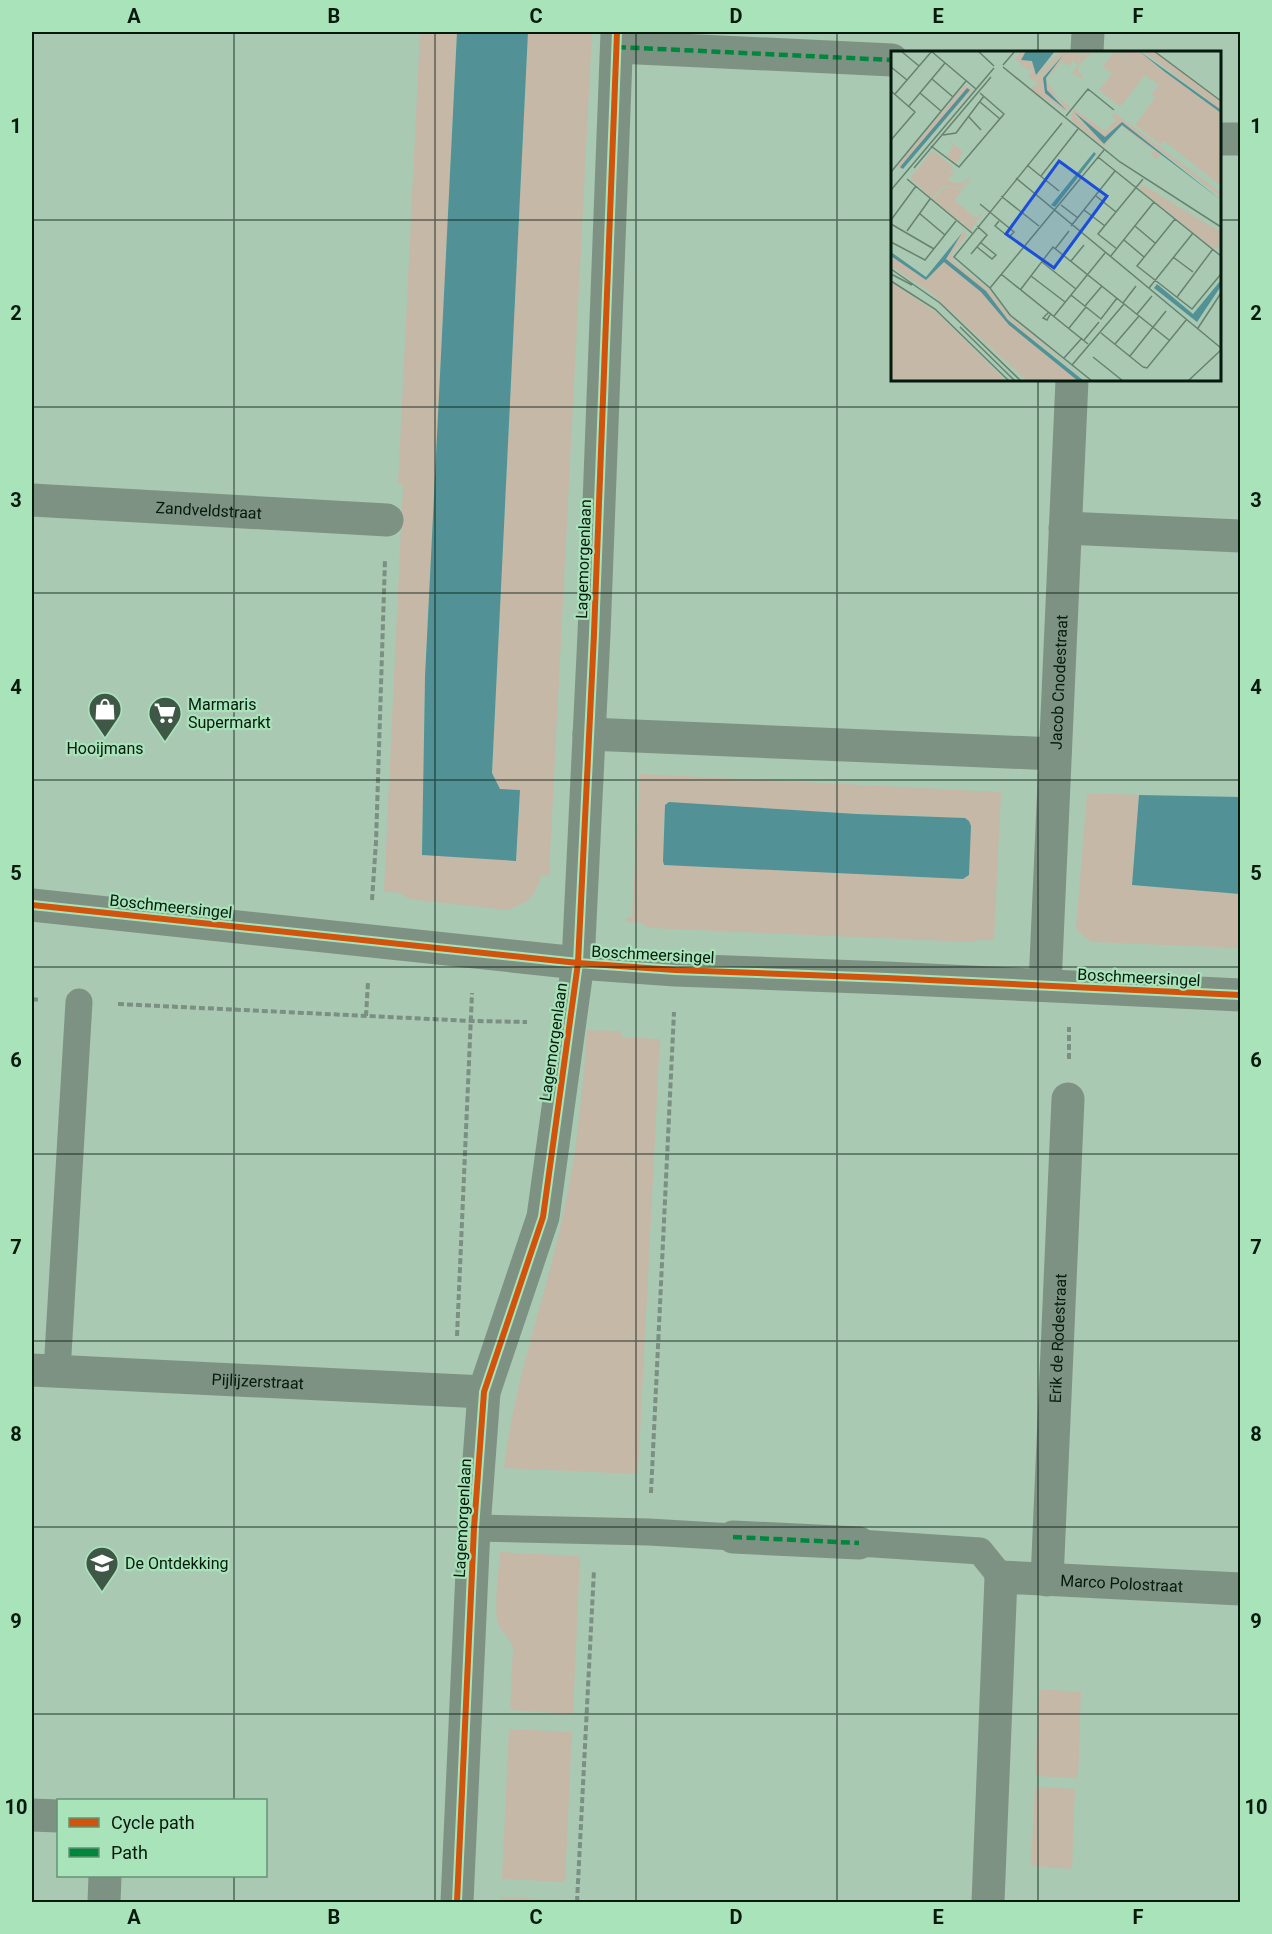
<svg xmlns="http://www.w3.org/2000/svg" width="1272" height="1934" font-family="Roboto,sans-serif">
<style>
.green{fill:#c6b8a7;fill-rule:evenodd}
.water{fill:#529296}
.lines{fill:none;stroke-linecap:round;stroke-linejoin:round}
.path{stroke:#7b8f82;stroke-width:4;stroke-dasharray:6 3;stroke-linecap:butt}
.lane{stroke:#7e9284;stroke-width:27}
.street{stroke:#7e9284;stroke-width:33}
.quiet{stroke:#00873e;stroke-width:4.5;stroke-dasharray:9 4.5;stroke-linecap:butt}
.cycleway-casing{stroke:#a8e3ba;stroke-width:10}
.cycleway{stroke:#d1530c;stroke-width:6}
.grid{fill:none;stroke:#041a0c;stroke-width:1.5;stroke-opacity:0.55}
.labels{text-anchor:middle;stroke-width:4.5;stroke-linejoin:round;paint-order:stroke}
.street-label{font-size:16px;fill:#041a0c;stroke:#a8e3ba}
.poi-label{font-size:16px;fill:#041a0c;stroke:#a8e3ba;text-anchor:start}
.inset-road{fill:none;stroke:#678370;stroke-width:1.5}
.view{fill:#1d4ed8;fill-opacity:0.15;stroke:#1d4ed8;stroke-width:3}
.inset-edge{fill:none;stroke:#041a0c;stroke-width:3}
.neatline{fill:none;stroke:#041a0c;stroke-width:2}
.grid-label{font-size:20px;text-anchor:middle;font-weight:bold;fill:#041a0c}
</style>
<rect width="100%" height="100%" fill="#a9c9b3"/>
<path class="green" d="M420,32H457L425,677L422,854L516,861L520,791L500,789L492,773L528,32H592L549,876L541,875C537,895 526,905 506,910L409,899L400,893L384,891L403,485L398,484Z
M640,774L1001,792L994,940H978L971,942L648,928L641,923L626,922L627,917H632ZM665,805L965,818L963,879L665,865L663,861Z
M1087,793L1139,795L1132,885L1240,894V948L1091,942L1076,929Z
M587,1030L621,1031V1037L660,1039L638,1474L504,1468C514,1380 546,1297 564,1211C577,1151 583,1090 587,1030Z
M500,1552L580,1556L573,1714L510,1710L513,1648C510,1636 499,1631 497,1619C494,1604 499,1569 500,1552Z
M1039,1689L1081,1692L1078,1778L1035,1776Z
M509,1729L572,1732L565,1882L502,1879Z
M1035,1787L1075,1789L1072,1869L1031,1866Z
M501,1897L564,1900V1902H500Z"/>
<path class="water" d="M457,32H528L492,773L500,789L520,790L516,861L422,855L425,677Z
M1139,795L1240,797V894L1132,885Z
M669,802L857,814L965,818L969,821L971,826L969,875L963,879L664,865L663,861L665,805Z"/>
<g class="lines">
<path class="path" d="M372,900L376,842L385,560
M32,999L41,1000
M118,1004L472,1021L527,1022
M366,1016L368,982
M1069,1059V1027
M457,1336L472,993
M651,1493L674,1012
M577,1902L594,1570"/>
<path class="lane" d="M57,1371L79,1002
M474,1528L649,1532L733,1537
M859,1543L980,1551L1001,1577"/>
<g class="street">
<path d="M617,47L892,60"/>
<path d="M1087,52L1088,32"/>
<path d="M1220,139H1240"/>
<path id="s1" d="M32,500L387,520"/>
<path d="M1065,528L1240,536"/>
<path d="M589,734L1055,754"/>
<path d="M32,905L578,963L675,970L887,978L1240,995"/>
<path id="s2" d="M1045,985L1072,380"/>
<path id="s3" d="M32,1370L484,1392"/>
<path d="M733,1537L859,1543"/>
<path id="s4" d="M1047,1580L1068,1099"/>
<path d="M32,1815L58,1816"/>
<path d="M104,1902L105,1876"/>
<path d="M457,1902L474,1528L484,1392L543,1217L578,963L594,634L617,32"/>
<path id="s5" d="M988,1902L1001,1577L1240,1589"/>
</g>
<path class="quiet" d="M617,47L892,60
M733,1537L859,1543"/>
<defs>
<path id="cycleway" d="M32,905L578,963L675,970L887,978L1240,995
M457,1902L474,1528L484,1392L543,1217L578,963L594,634L617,32"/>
</defs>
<use href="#cycleway" class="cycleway-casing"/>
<use href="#cycleway" class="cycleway"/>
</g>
<path class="grid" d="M234,32V1800M435,32V1902M636,32V1902M837,32V1902M1038,32V52M32,220H892M1220,220H1240M1038,380V1902M32,407H1240M32,593H1240M32,780H1240M32,967H1240M32,1154H1240M32,1341H1240M32,1527H1240M32,1714H1240M234,1876V1902"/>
<defs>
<symbol id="shop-pin" viewBox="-11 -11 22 30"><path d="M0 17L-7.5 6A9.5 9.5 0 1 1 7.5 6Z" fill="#3e5746" stroke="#a8e3ba"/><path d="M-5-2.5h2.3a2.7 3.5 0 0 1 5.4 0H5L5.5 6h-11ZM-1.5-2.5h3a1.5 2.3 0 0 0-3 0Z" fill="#fff"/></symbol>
<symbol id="supermarket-pin" viewBox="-11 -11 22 30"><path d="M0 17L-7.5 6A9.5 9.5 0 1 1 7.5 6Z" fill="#3e5746" stroke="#a8e3ba"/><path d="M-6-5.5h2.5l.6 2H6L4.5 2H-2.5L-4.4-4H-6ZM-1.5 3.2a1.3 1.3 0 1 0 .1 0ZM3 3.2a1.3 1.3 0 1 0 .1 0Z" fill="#fff"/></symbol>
<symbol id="school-pin" viewBox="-11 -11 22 30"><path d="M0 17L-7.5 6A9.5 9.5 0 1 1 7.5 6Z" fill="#3e5746" stroke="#a8e3ba"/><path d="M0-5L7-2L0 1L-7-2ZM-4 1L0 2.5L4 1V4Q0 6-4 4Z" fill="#fff"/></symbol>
</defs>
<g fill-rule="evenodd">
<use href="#shop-pin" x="86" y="690" width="38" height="52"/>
<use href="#supermarket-pin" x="146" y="694" width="38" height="52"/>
<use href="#school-pin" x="83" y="1544" width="38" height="52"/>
</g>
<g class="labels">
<g class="street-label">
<text dy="6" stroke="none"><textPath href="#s1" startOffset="177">Zandveldstraat</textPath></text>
<text transform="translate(583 559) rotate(-88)" y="6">Lagemorgenlaan</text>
<text dy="6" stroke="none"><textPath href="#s2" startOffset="303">Jacob Cnodestraat</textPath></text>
<text transform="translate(171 906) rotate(6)" y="6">Boschmeersingel</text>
<text transform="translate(653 954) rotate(3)" y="6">Boschmeersingel</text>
<text transform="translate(1139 977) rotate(3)" y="6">Boschmeersingel</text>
<text transform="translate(553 1042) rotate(-82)" y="6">Lagemorgenlaan</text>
<text dy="6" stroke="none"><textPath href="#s4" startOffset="242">Erik de Rodestraat</textPath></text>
<text dy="6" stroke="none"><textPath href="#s3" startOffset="226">Pijlijzerstraat</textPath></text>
<text transform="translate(462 1518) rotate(-87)" y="6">Lagemorgenlaan</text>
<text dy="6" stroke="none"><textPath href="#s5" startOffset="446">Marco Polostraat</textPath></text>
</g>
<g class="poi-label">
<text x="188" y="710">Marmaris<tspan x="188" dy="18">Supermarkt</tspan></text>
<text x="105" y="754" text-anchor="middle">Hooijmans</text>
<text x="125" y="1569">De Ontdekking</text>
</g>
</g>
<g transform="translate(891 51)">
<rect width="330" height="330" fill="#a9c9b3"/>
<path d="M130,0L135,2L130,9L137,6L141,10L145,24L168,0L144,30L137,25L143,17L137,19L124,8ZM169,0H193L185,11L196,0H202L188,14L187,19L193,29L181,22L187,14L182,10L178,15L171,10L155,31L170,4L152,27L154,42L176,56L156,39L155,32H158L166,46L180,56L174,60L141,40V36L147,33L145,30ZM224,0L255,24L226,0H248L330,62V135L273,90L270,94L244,74L264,47L260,44L268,34L254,24L229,56L208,39L221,23L212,15ZM252,0H263L330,51V59ZM74,34L82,38L10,119L6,115ZM183,58L214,80L225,69L221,65L224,62L330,142V146L231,71L214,86L182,62L213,93L231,74L271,104L265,108L260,104L263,100L230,75L214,95L208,92L181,70L180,64ZM58,89L72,101L65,113L56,105L62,96ZM42,99L63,117L57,122L64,121L57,128L60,131L70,132L78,127L71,137L52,135L41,148L19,127ZM79,128L80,129L63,149L85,167L94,159L80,179L42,149L53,136L71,138ZM250,133L318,174L312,180L319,174L330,181V194L323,198L249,138ZM73,179L76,184L61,203L63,211L97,237L119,266L197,330L117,269L95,240L55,208ZM0,205L33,228L53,211L90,241L118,274L187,330H136L40,242L0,215ZM0,231L46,262L115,330H0Z" fill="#c6b8a7"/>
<path d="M135,0H164L145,24L141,10L130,9ZM248,0L330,59V62L274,21ZM172,4L155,27L156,39L175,59L154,42L152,27ZM76,37L79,39L12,118L9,116ZM183,61L214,86L231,71L330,149L231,74L213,93ZM203,101L205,103L164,156L160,154ZM71,182L55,208L95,240L117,269L193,330H187L118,274L90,241L53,211L35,229L0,205V201L35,226ZM330,229V235L306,271L263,237L266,233L302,263Z" fill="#529296"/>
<path class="inset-road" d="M10,0L28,15M40,0L85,38M87,0L103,15M263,0L330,50M112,14L124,0M0,16L16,29M112,16L229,111L330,176M41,28L62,46M0,40L24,61L0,89M29,42L50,60M4,43L41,0M89,51L109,68M18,55L54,12M77,65L90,79M175,65L197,38L223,59M171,72L63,206L99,237L119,264L201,330M52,84L65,82L93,45M40,95L68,116L113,63L89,42M207,106L330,205M136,114L168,140M23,117L100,26M0,121L75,30M150,125L187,78M125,127L330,297M16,128L81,182M0,139L103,17M110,145L148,175M205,145L225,161M89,153L123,181L118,186L104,175L108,170M170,154L187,167M193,159L214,175M28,162L54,184M284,168L246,215L301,258L330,223M0,169L25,135M0,173L43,198M180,175L224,120M244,175L264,192M16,180L39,148M233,189L253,206M0,191L34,209L65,170M86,196L101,208L105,204L89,191M164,198L178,180M226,198L207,183L252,128M80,203L96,184L86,175M219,206L263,151M282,206L302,221M180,210L193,194M151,211L185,238M0,218L49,252L130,330M0,223L21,234M110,223L197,293M140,225L174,251M0,230L44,258L118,330M99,237L213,99M258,237L302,182M130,238L162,196L278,289M180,244L210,268L226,247M286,246L322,198M232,252L245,235M194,255L211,235M158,261L152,267L156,269L160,262M246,263L261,245M163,265L214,202M69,276L124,330M178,277L195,256M307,277L330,242M210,282L252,316M193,289L208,271M224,293L248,265M239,305L275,260M202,306L232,330M173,307L191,287M181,314L233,253M252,316L256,317L296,268M297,330L330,299"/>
<path class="view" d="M168,110L216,145L163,217L115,183Z"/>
<rect width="330" height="330" class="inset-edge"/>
</g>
<rect width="1272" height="1934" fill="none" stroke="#a8e3ba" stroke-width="66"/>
<rect x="57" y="1799" width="210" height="78" fill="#a8e3ba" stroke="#669374" stroke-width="1.5"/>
<rect x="69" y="1818" width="30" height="9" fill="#d1530c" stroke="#669374" stroke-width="1.5"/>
<text x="111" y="1829" font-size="18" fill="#041a0c">Cycle path</text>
<rect x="69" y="1848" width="30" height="9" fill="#00873e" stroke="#669374" stroke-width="1.5"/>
<text x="111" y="1859" font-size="18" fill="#041a0c">Path</text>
<rect x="33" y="33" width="1206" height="1868" class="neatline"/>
<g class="grid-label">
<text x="134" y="23">A</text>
<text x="334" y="23">B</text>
<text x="536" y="23">C</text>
<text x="736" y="23">D</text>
<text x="938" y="23">E</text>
<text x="1138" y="23">F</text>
<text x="16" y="133">1</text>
<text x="1256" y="133">1</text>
<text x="16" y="320">2</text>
<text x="1256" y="320">2</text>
<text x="16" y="507">3</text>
<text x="1256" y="507">3</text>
<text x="16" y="694">4</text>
<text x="1256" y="694">4</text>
<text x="16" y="880">5</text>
<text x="1256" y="880">5</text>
<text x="16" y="1067">6</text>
<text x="1256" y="1067">6</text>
<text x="16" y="1254">7</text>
<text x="1256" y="1254">7</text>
<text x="16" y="1441">8</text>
<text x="1256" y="1441">8</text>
<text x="16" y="1628">9</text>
<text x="1256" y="1628">9</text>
<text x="16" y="1814">10</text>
<text x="1256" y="1814">10</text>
<text x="134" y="1924">A</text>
<text x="334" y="1924">B</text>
<text x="536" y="1924">C</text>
<text x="736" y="1924">D</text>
<text x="938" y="1924">E</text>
<text x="1138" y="1924">F</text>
</g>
</svg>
